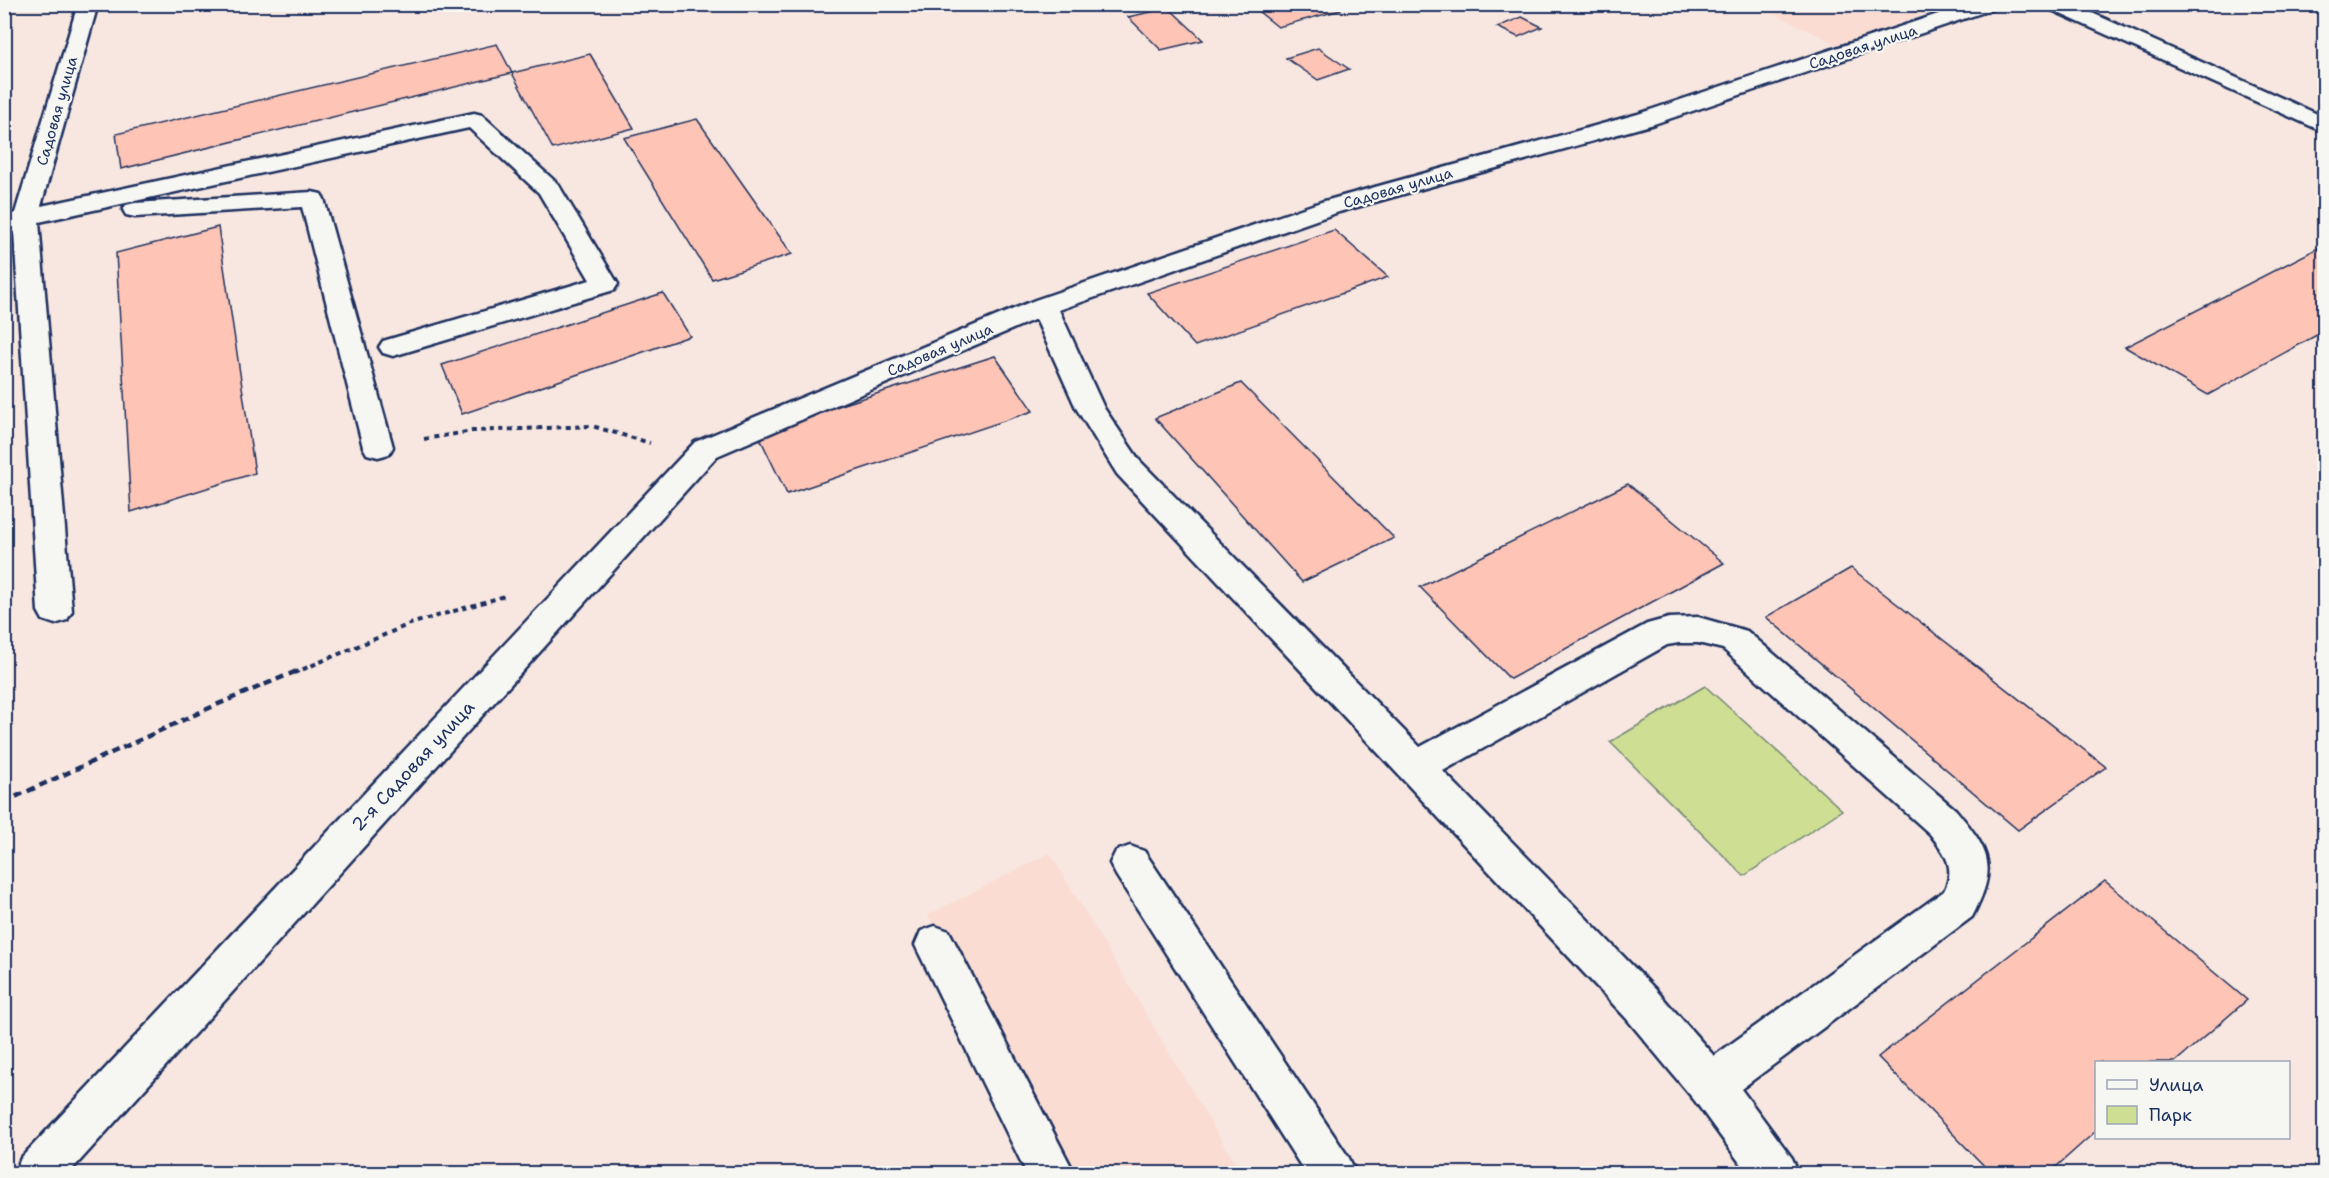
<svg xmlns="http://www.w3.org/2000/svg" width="2329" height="1178" font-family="'Shantell Sans',sans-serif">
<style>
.built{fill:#fadcd3}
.green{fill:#cede92;stroke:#748678;stroke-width:1.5}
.building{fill:#fec4b5;stroke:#1b2f5e;stroke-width:1.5}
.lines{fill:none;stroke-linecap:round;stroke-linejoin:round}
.minor-casing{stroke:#1b2f5e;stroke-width:5}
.path-far1{stroke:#1b2f5e;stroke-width:4;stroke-dasharray:5 4.5;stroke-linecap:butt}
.path{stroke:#1b2f5e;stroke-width:4.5;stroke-dasharray:8 5;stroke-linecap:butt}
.minor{fill:#f6f6f2;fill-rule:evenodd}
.labels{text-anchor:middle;stroke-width:4.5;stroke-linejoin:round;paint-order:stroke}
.far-street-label{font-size:15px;fill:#1b2f5e;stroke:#f6f6f2}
.street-label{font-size:18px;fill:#1b2f5e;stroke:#f6f6f2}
</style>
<rect width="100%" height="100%" fill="#f8e7e0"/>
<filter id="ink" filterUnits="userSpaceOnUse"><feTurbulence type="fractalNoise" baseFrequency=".0167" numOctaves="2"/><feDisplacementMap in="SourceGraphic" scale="12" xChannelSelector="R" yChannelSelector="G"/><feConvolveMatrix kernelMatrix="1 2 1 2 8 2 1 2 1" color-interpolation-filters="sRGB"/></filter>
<g filter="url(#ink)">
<path class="built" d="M1756,5V4L1949,5L1840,46Z
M1050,853L1241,1173H1060L928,915Z"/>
<path class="green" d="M1705,686L1842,810L1744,876L1610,742Z"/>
<path class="building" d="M1249,4H1334L1341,10L1278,27Z
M1169,8L1203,40L1161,50L1128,17Z
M1522,17L1542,27L1518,37L1497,27Z
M497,44L512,73L121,169L116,134Z
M1318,48L1349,69L1318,80L1286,58Z
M590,54L634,128L553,149L512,73Z
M697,119L792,254L712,279L624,138Z
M218,227L255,473L131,512L116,253Z
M1334,230L1388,277L1195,346L1147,293Z
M2324,245V331L2208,395L2125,347Z
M663,293L690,336L462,414L442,365Z
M995,356L1033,411L787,494L757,432Z
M1241,383L1394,538L1302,582L1155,418Z
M1628,484L1724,563L1510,679L1420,587Z
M1851,568L2106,767L2018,830L1766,617Z
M2105,881L2247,1000L2175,1062H2096V1131L2048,1174H1992L1878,1057Z"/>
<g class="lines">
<defs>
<path id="minor" d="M78,4H98L41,206L474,113L482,115L558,184L618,284L614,290L403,353L393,356L383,353L379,347L383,341L590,280L539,193L469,128L39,222L72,611L67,620L55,624L43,620L38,611L14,231L4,233V217L15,213Z
M1968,4H1999L1996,8L1654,124L1339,212L1059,310L1104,408L1139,460L1420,747L1647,624L1669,618L1698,617L1747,631L1956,810C1991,852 1998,867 1972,917L1741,1089L1792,1158L1799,1174H1748L1695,1101L1626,1018L1117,474L1076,408L1036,319L717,456L68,1174H14L21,1158L695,442L1035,300L1321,202L1638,114ZM1679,643H1698L1723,649L1930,834C1944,852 1957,867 1944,891L1714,1056L1656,990L1443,771L1667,645Z
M2044,4H2072L2324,117V132L2047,8Z
M312,192L321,194L324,199L393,447L389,454L378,457L367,454L363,447L302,207L135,217L126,215L123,210L126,205L135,203Z
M1130,846L1144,851L1349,1158L1356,1174H1306L1116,875L1110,863L1116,851Z
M935,926L949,931L1075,1174H1027L915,945L921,931Z"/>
</defs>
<use href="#minor" class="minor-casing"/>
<path class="path-far1" d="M424,439L473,431L592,426L650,443
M294,673L410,624L505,596"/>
<path class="path" d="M4,802L216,705L297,671"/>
<use href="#minor" class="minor"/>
</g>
</g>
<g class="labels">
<g class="far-street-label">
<text transform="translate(1863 47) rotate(-18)" y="5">Садовая улица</text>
<text transform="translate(57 111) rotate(-74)" y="5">Садовая улица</text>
<text transform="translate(1398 188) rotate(-16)" y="5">Садовая улица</text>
<text transform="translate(940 350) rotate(-23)" y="5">Садовая улица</text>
</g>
<g class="street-label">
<text transform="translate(413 766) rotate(-47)" y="6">2-я Садовая улица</text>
</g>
</g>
<rect width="2329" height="1178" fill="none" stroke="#f6f6f2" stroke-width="24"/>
<rect x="12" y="12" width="2305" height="1154" fill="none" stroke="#1b2f5e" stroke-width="2" filter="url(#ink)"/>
<rect x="2095" y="1061" width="195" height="78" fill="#f6f6f2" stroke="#9ea6b7" stroke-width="1.5"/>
<rect x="2107" y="1080" width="30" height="9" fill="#f6f6f2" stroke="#9ea6b7" stroke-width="1.5"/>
<text x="2149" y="1091" font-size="18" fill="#1b2f5e">Улица</text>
<rect x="2107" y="1106" width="30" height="18" fill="#cede92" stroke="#9ea6b7" stroke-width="1.5"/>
<text x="2149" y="1121" font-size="18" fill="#1b2f5e">Парк</text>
</svg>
